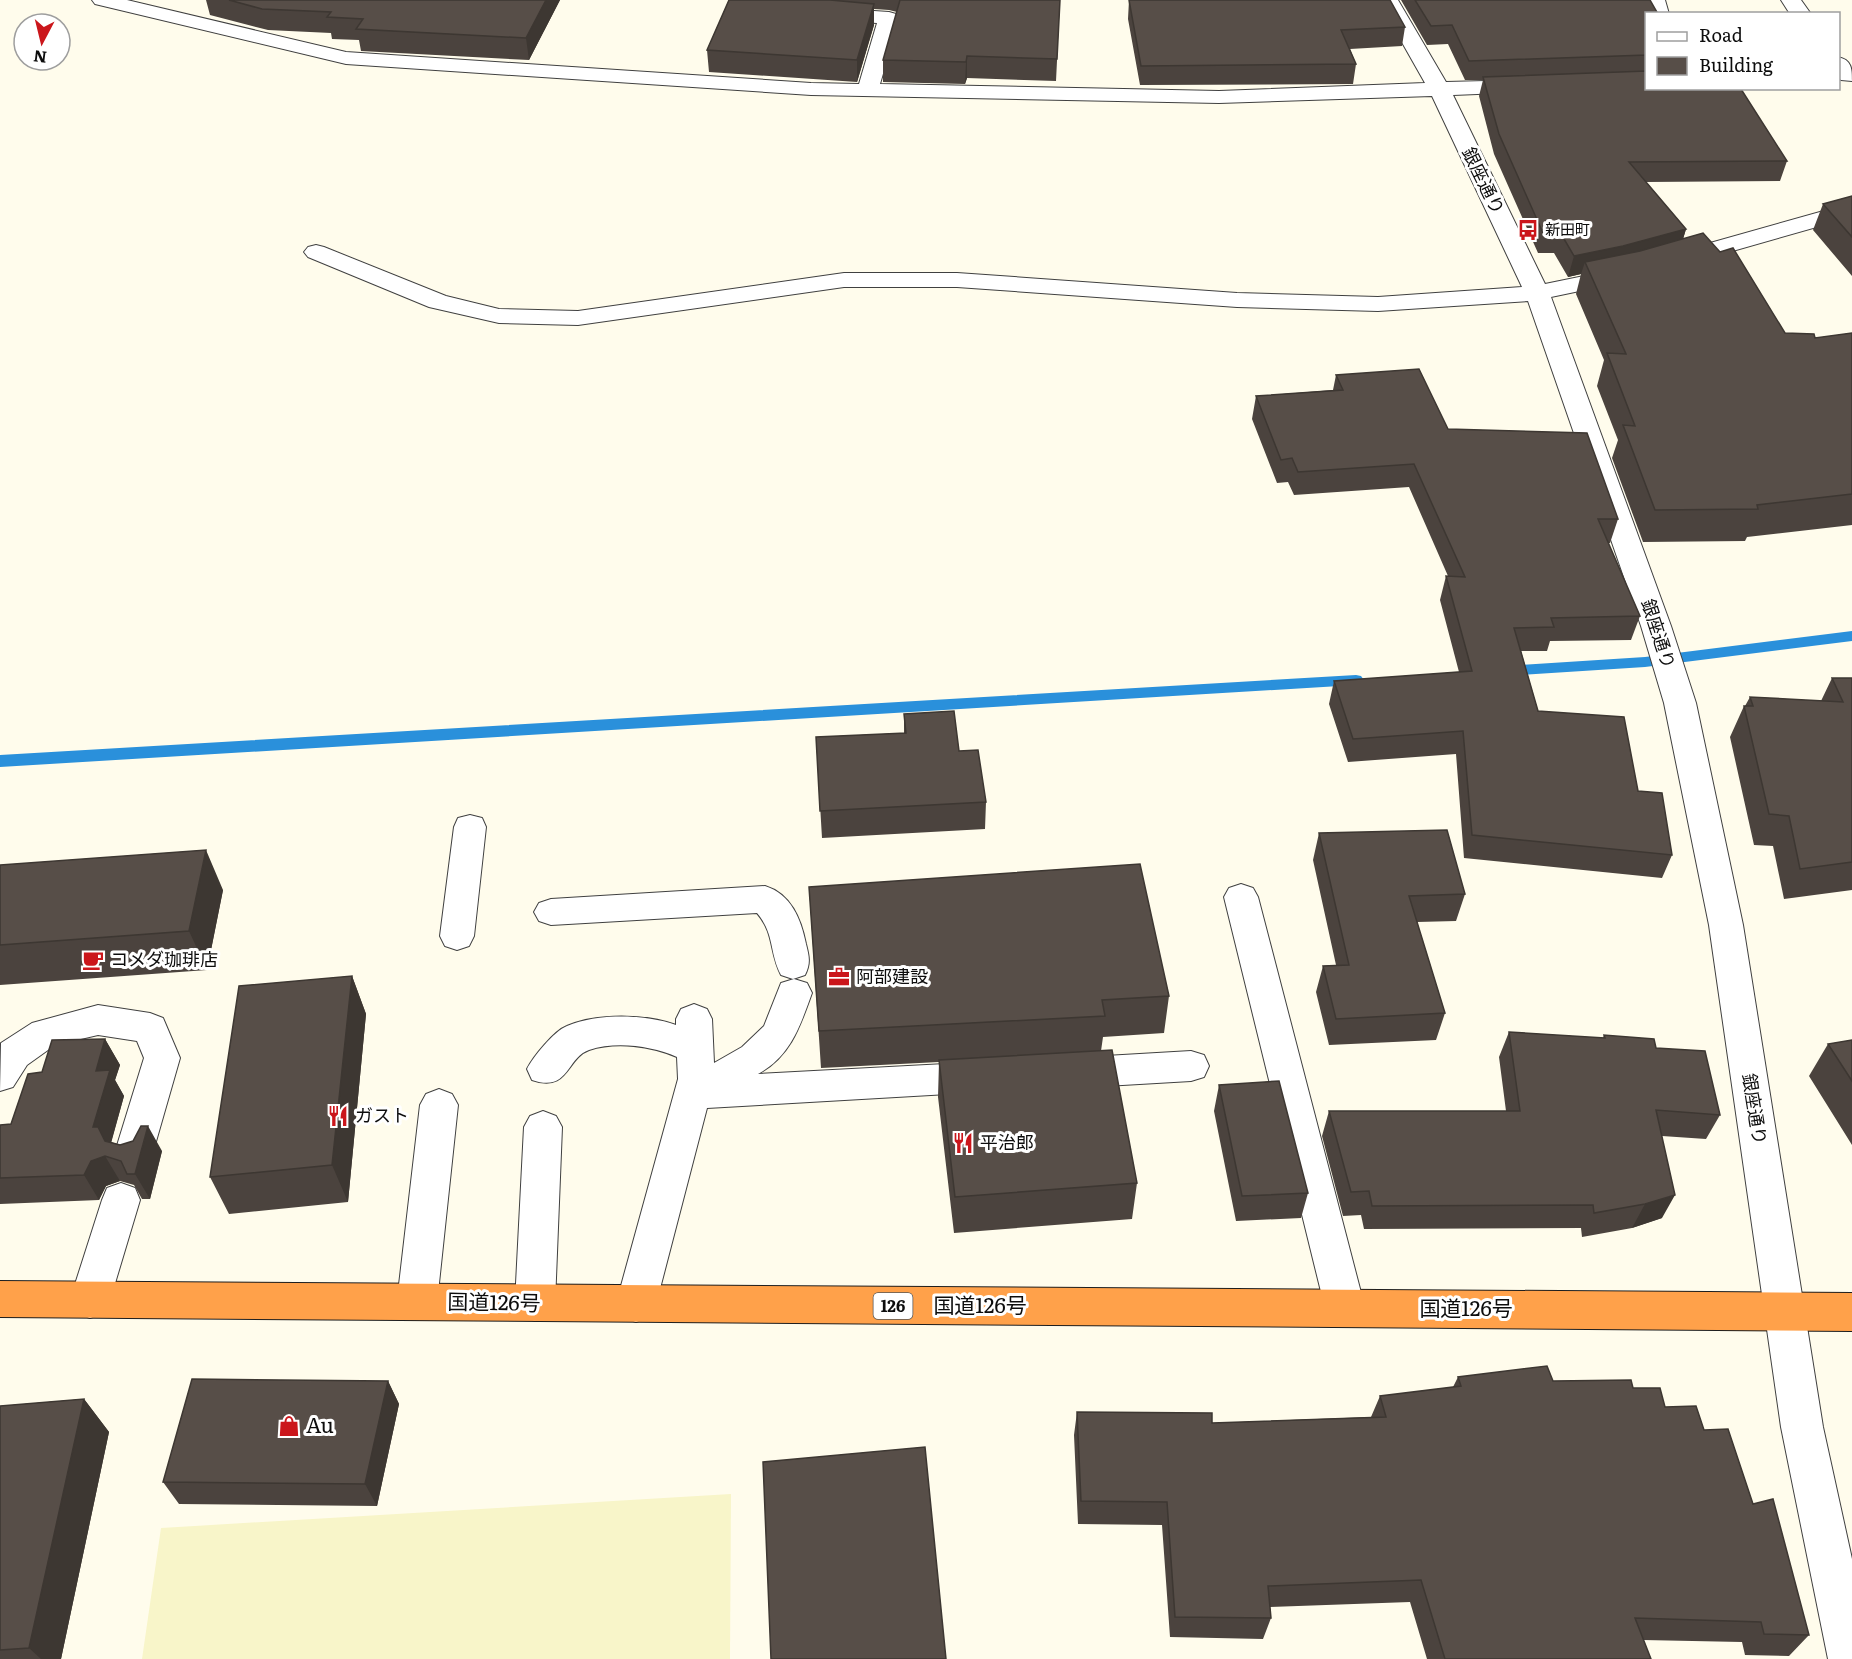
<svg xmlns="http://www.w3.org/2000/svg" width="1852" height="1659" font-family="Literata,'Noto Sans JP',serif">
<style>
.farmland{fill:#f8f5c9}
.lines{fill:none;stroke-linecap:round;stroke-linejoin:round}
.stream{fill:#2a90db;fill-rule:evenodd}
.minor-casing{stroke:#404040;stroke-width:2}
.highway-casing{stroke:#1e1e1e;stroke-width:2}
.minor{fill:#fff;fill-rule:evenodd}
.highway{fill:#ffa14a;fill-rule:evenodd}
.wall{fill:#4b433e}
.shaded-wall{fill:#3d3732}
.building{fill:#574e48;stroke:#3d3732;stroke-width:1.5}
.labels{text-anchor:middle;stroke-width:6;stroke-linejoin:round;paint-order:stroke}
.far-poi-label{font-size:15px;fill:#0d0d0d;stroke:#fff;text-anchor:start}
.shield{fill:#fff;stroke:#565656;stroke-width:1.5}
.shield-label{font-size:16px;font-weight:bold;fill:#0d0d0d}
.street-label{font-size:18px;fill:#0d0d0d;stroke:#fff}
.poi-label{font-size:18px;fill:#0d0d0d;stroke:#fff;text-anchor:start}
.near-street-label{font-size:21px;fill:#0d0d0d;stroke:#fff}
.near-poi-label{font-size:21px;fill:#0d0d0d;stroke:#fff;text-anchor:start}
</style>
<rect width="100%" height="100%" fill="#fffcec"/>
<path class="farmland" d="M731,1494L730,1659H142L161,1528Z"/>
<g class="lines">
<path class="stream" d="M1852,631V641L1645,667L1504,676L1496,671L1504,666L1645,657Z
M1356,675L1361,676L1364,680L1361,684L1356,685L0,767V755Z"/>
<defs>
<path id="minor" d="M92,0H127L346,52L811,83L859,84L877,23L829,20L822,18L819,14L822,10L829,8L889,12L896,14L899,18L880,84L1219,91L1425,83L1378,0H1398L1446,82L1526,80L1534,81L1537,86L1534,91L1526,92L1453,95L1545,284L1623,268L1632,270L1635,275L1632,280L1551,297L1671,626L1696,703L1743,925L1823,1427L1852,1559V1659H1828L1781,1427L1709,925L1664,703L1641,626L1528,301L1378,311L1237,307L957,287H844L578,325L499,323L429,307L308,257L304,252L308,247L316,245L324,247L446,296L499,309L578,311L844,273H957L1237,293L1378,297L1522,287L1432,96L1219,103L811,95L346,64L95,4Z
M1645,0H1665L1669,14H1649Z
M1781,0H1801L1811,14H1790Z
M1838,57C1852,60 1852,69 1852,81L1841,80L1838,78Z
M1852,203V217L1673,268L1664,266L1661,261L1664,256Z
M470,815L482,818L486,827L474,936L469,946L457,950L445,946L440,936L454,827L458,818Z
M1241,884L1253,888L1258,897L1365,1308L1359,1321L1345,1326L1331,1321L1325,1308L1224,897L1229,888Z
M765,886C791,894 801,919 806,944C809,956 811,963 805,975L793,979L781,975C769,952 775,934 757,913L551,925L539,921L534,912L539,903L551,899Z
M794,979L807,983L812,993C800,1026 791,1056 758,1074L983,1062L996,1066L1001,1077L996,1088L983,1092L707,1108L656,1304L650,1317L636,1322L622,1317L616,1304L678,1079L677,1057C651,1046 617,1041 589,1050C566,1058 569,1093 532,1080L527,1069C533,1057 554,1031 567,1026C597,1013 646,1014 676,1025V1019L681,1009L694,1004L707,1009L712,1019L714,1063L742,1047L764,1026L781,983Z
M98,1005L150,1013L163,1018L180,1058L153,1152L147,1164L134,1168L121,1164L115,1152L144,1058L137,1041L98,1035L55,1045L27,1065L13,1087L0,1091L1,1043L32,1023Z
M1191,1051L1204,1055L1209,1066L1204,1077L1191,1081L1071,1088L1058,1084L1053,1073L1058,1062L1071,1058Z
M439,1089L452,1094L458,1105L437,1302L431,1315L417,1320L403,1315L397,1302L420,1105L426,1094Z
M543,1111L556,1116L562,1127L555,1303L549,1316L535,1321L521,1316L515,1303L524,1127L530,1116Z
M121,1183L135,1188L140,1200L110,1300L104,1313L90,1318L76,1313L70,1300L102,1200L107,1188Z"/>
<path id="highway" d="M0,1281L1852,1293V1331L0,1317Z"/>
</defs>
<use href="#minor" class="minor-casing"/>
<use href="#highway" class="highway-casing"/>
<use href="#minor" class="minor"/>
<use href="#highway" class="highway"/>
</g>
<path class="wall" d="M206,0H560L529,60L361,51L359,40L332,39L331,33L268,30L210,15Z
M729,0H1060L1056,81L967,78L965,84L883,82V60L897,12L889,10L874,9V25L857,82L709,72L707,50Z
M1129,0L1405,27L1402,46L1350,49L1356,64L1353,84L1140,85L1128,19Z
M1401,0H1650L1647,14V88L1787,161L1780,181L1646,182L1686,229L1683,239L1785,333L1815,338L1852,333V525L1747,537L1745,541L1643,542L1612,458L1618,440L1597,386L1604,360L1576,294L1581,274L1568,277L1554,253H1538L1494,154L1479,96L1483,80H1465L1448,44L1427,45Z
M1852,196V276L1813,230L1823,204Z
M1336,375L1448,429L1618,519L1610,543H1608L1640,616L1631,640L1550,641L1547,651H1521L1538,711L1638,791L1672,855L1662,878L1464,858L1456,754L1348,762L1329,704L1334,681L1459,672L1440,600L1446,576H1448L1409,487L1294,495L1288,482L1277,483L1252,419L1256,396L1333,390Z
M1832,678H1852V890L1784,899L1773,846L1754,845L1730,737L1744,706H1745L1750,697L1821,701Z
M904,714L959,751L986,802L985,829L822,838L816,737L904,733Z
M1319,833L1465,894L1456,921L1417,922L1445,1013L1436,1040L1329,1045L1316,992L1323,966L1336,965L1313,860Z
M0,865L223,890L207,970L0,985Z
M809,887L1169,996L1164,1033L1103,1037L1101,1051L1137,1183L1132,1219L954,1233L938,1097L939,1062L821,1068Z
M352,976L366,1014L348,1202L229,1214L210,1177Z
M1509,1032L1603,1038L1604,1035L1656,1048L1720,1115L1706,1139L1662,1136V1218L1632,1228L1582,1237L1581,1228L1364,1229L1361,1215L1343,1216L1322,1136L1329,1111H1506L1499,1057Z
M105,1039L120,1065L115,1080L124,1096L111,1142L120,1145L162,1151L150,1199H142L134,1185L120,1181L106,1186L99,1200L0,1204V1125L11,1124Z
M1852,1040V1145L1809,1076L1828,1044Z
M1219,1085L1308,1193L1301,1218L1236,1221L1214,1111Z
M1458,1377L1553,1381L1633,1388L1704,1430L1753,1504L1809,1635L1789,1656L1745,1655L1742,1642L1643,1640L1651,1659H1427L1410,1602L1270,1607L1271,1618L1263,1639L1170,1637L1162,1525L1078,1524L1074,1435L1077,1412L1212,1423L1371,1417L1380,1396L1453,1387Z
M388,1381L399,1404L377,1506L179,1504L163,1482Z
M84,1399L109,1432L61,1659H0V1406Z"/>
<path class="shaded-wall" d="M546,0H560L529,60L526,38Z
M874,4V25L857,82V60Z
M967,56V78L965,84L966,62Z
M1686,229L1680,249L1585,262L1581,274L1568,277L1574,256Z
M206,850L223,890L207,970L189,931Z
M352,976L366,1014L348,1202L332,1165Z
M105,1039L120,1065L115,1080L124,1096L110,1147L93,1127L96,1071Z
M148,1126L162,1151L150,1199L135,1174Z
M105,1156L120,1181L106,1186L99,1200L84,1175L91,1161Z
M1675,1195L1662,1218L1632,1228L1645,1204Z
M388,1381L399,1404L377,1506L365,1484Z
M84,1399L109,1432L61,1659H41L29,1648Z"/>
<path class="building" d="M229,0H546L526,38L356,29L363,19L327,17L331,12L262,9Z
M729,0H830L874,4L857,60L707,50Z
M900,0H1060L1057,59L967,56L966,62L883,60Z
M1129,0H1390L1405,27L1341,30L1356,64L1141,66Z
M1415,0H1650L1658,14H1647V55L1469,61L1452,25L1431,26Z
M1647,71V88L1741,89L1787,161L1629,162L1686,229L1623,246L1574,256L1560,232L1543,233L1499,134L1483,77Z
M1852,196V237L1823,204Z
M1703,233L1720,252L1733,248L1785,333L1814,334L1815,338L1852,333V494L1757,505L1758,509L1655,510L1623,425L1635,426L1607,353L1626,354L1585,262L1640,251Z
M1419,369L1448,429L1587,433L1618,519H1598L1640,616L1551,618L1554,627L1514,628L1538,711L1624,717L1638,791L1662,793L1672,855L1472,835L1463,731L1353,739L1334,681L1472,671L1446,576L1465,577L1414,464L1298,472L1292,458L1281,460L1256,396L1343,390L1336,375Z
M1832,678H1852V862L1800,869L1789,816L1769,814L1744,706H1753L1750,697L1843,702Z
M954,711L959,751L978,750L986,802L820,811L816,737L906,733L904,714Z
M1447,830L1465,894L1409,896L1445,1013L1336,1019L1323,966L1349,965L1319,833Z
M206,850L189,931L0,945V865Z
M1140,864L1169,996L1102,1000L1105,1016L819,1031L809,887Z
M352,976L332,1165L210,1177L239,986Z
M1509,1032L1605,1038L1604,1035L1654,1039L1656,1048L1705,1051L1720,1115L1656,1110L1675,1195L1645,1204L1594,1213L1593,1205L1372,1206L1369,1191L1351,1192L1329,1111H1520Z
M105,1039L96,1071L110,1070L93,1127H98L105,1141L120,1145L133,1141L141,1126H148L135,1174H127L121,1161L105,1156L91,1161L84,1175L0,1178V1125L11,1124L28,1074L42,1072L52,1040Z
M1852,1040V1081L1828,1044Z
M1112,1050L1137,1183L955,1197L939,1060Z
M1279,1081L1308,1193L1242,1196L1219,1085Z
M1547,1366L1553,1381L1631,1380L1633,1388H1660L1665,1407L1696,1406L1704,1430L1728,1429L1753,1504L1773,1499L1809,1635L1764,1634L1761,1622L1635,1618L1651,1659H1445L1421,1580L1268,1586L1271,1618L1175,1617L1167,1502L1081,1501L1077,1412L1212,1413V1423L1386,1417L1380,1396L1461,1386L1458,1377Z
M192,1379L388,1381L365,1484L163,1482Z
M84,1399L29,1648L0,1650V1406Z
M925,1447L946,1659H771L763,1462Z"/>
<defs>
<symbol id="bus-bare" viewBox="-9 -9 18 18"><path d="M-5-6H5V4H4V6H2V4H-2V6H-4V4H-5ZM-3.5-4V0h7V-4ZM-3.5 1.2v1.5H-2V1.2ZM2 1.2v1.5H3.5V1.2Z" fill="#cb161b" stroke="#fff" stroke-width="2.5" paint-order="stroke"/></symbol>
<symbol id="cafe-bare" viewBox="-9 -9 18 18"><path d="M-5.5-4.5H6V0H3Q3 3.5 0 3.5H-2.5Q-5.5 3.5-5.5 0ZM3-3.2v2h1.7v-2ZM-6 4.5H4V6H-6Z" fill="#cb161b" stroke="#fff" stroke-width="2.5" paint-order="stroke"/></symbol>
<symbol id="office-bare" viewBox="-9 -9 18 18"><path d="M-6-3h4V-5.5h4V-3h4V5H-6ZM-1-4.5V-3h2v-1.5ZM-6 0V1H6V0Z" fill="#cb161b" stroke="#fff" stroke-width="2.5" paint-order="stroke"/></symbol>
<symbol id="restaurant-bare" viewBox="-9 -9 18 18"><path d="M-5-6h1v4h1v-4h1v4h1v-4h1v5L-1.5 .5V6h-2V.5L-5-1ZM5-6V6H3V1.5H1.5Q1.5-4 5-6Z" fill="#cb161b" stroke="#fff" stroke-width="2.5" paint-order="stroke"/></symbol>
<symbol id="shop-bare" viewBox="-9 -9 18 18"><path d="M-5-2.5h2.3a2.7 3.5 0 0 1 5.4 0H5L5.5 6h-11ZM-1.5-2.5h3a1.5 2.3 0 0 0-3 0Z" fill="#cb161b" stroke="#fff" stroke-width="2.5" paint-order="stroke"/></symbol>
</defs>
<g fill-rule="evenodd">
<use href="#bus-bare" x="1513" y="215" width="30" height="30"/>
<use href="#cafe-bare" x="78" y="945" width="30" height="30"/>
<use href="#office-bare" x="824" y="962" width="30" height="30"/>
<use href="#restaurant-bare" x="323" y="1101" width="30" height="30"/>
<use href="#restaurant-bare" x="948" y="1128" width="30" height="30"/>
<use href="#shop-bare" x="274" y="1411" width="30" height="30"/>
</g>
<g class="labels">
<g class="far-poi-label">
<text x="1545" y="235">新田町</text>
</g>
<rect class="shield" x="873.5" y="1293" width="39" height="26" rx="4.5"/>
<g class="shield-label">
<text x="893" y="1312">126</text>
</g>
<g class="street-label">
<text transform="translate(1483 181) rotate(64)" y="6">銀座通り</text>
<text transform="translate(1658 634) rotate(72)" y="6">銀座通り</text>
<text transform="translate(1754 1109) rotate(81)" y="6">銀座通り</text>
</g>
<g class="poi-label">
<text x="110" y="966">コメダ珈琲店</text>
<text x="856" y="983">阿部建設</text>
<text x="355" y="1122">ガスト</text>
<text x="980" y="1149">平治郎</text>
</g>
<g class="near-street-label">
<text transform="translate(494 1303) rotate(1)" y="7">国道126号</text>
<text x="980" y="1313">国道126号</text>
<text x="1466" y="1316">国道126号</text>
</g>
<g class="near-poi-label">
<text x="306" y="1433">Au</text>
</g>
</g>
<rect x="1645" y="12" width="195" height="78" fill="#ffffff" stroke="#9e9e9e" stroke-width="1.5"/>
<rect x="1657" y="32" width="30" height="9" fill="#ffffff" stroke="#9e9e9e" stroke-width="1.5"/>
<text x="1699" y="42" font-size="18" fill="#0d0d0d">Road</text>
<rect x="1657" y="57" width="30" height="18" fill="#574e48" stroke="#9e9e9e" stroke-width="1.5"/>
<text x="1699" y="72" font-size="18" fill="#0d0d0d">Building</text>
<g transform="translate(42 42) rotate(187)"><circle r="28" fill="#ffffff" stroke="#9e9e9e" stroke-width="1.5"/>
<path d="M0-4.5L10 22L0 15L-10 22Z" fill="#cb161b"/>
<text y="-9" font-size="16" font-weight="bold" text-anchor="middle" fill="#0d0d0d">N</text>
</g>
</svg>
